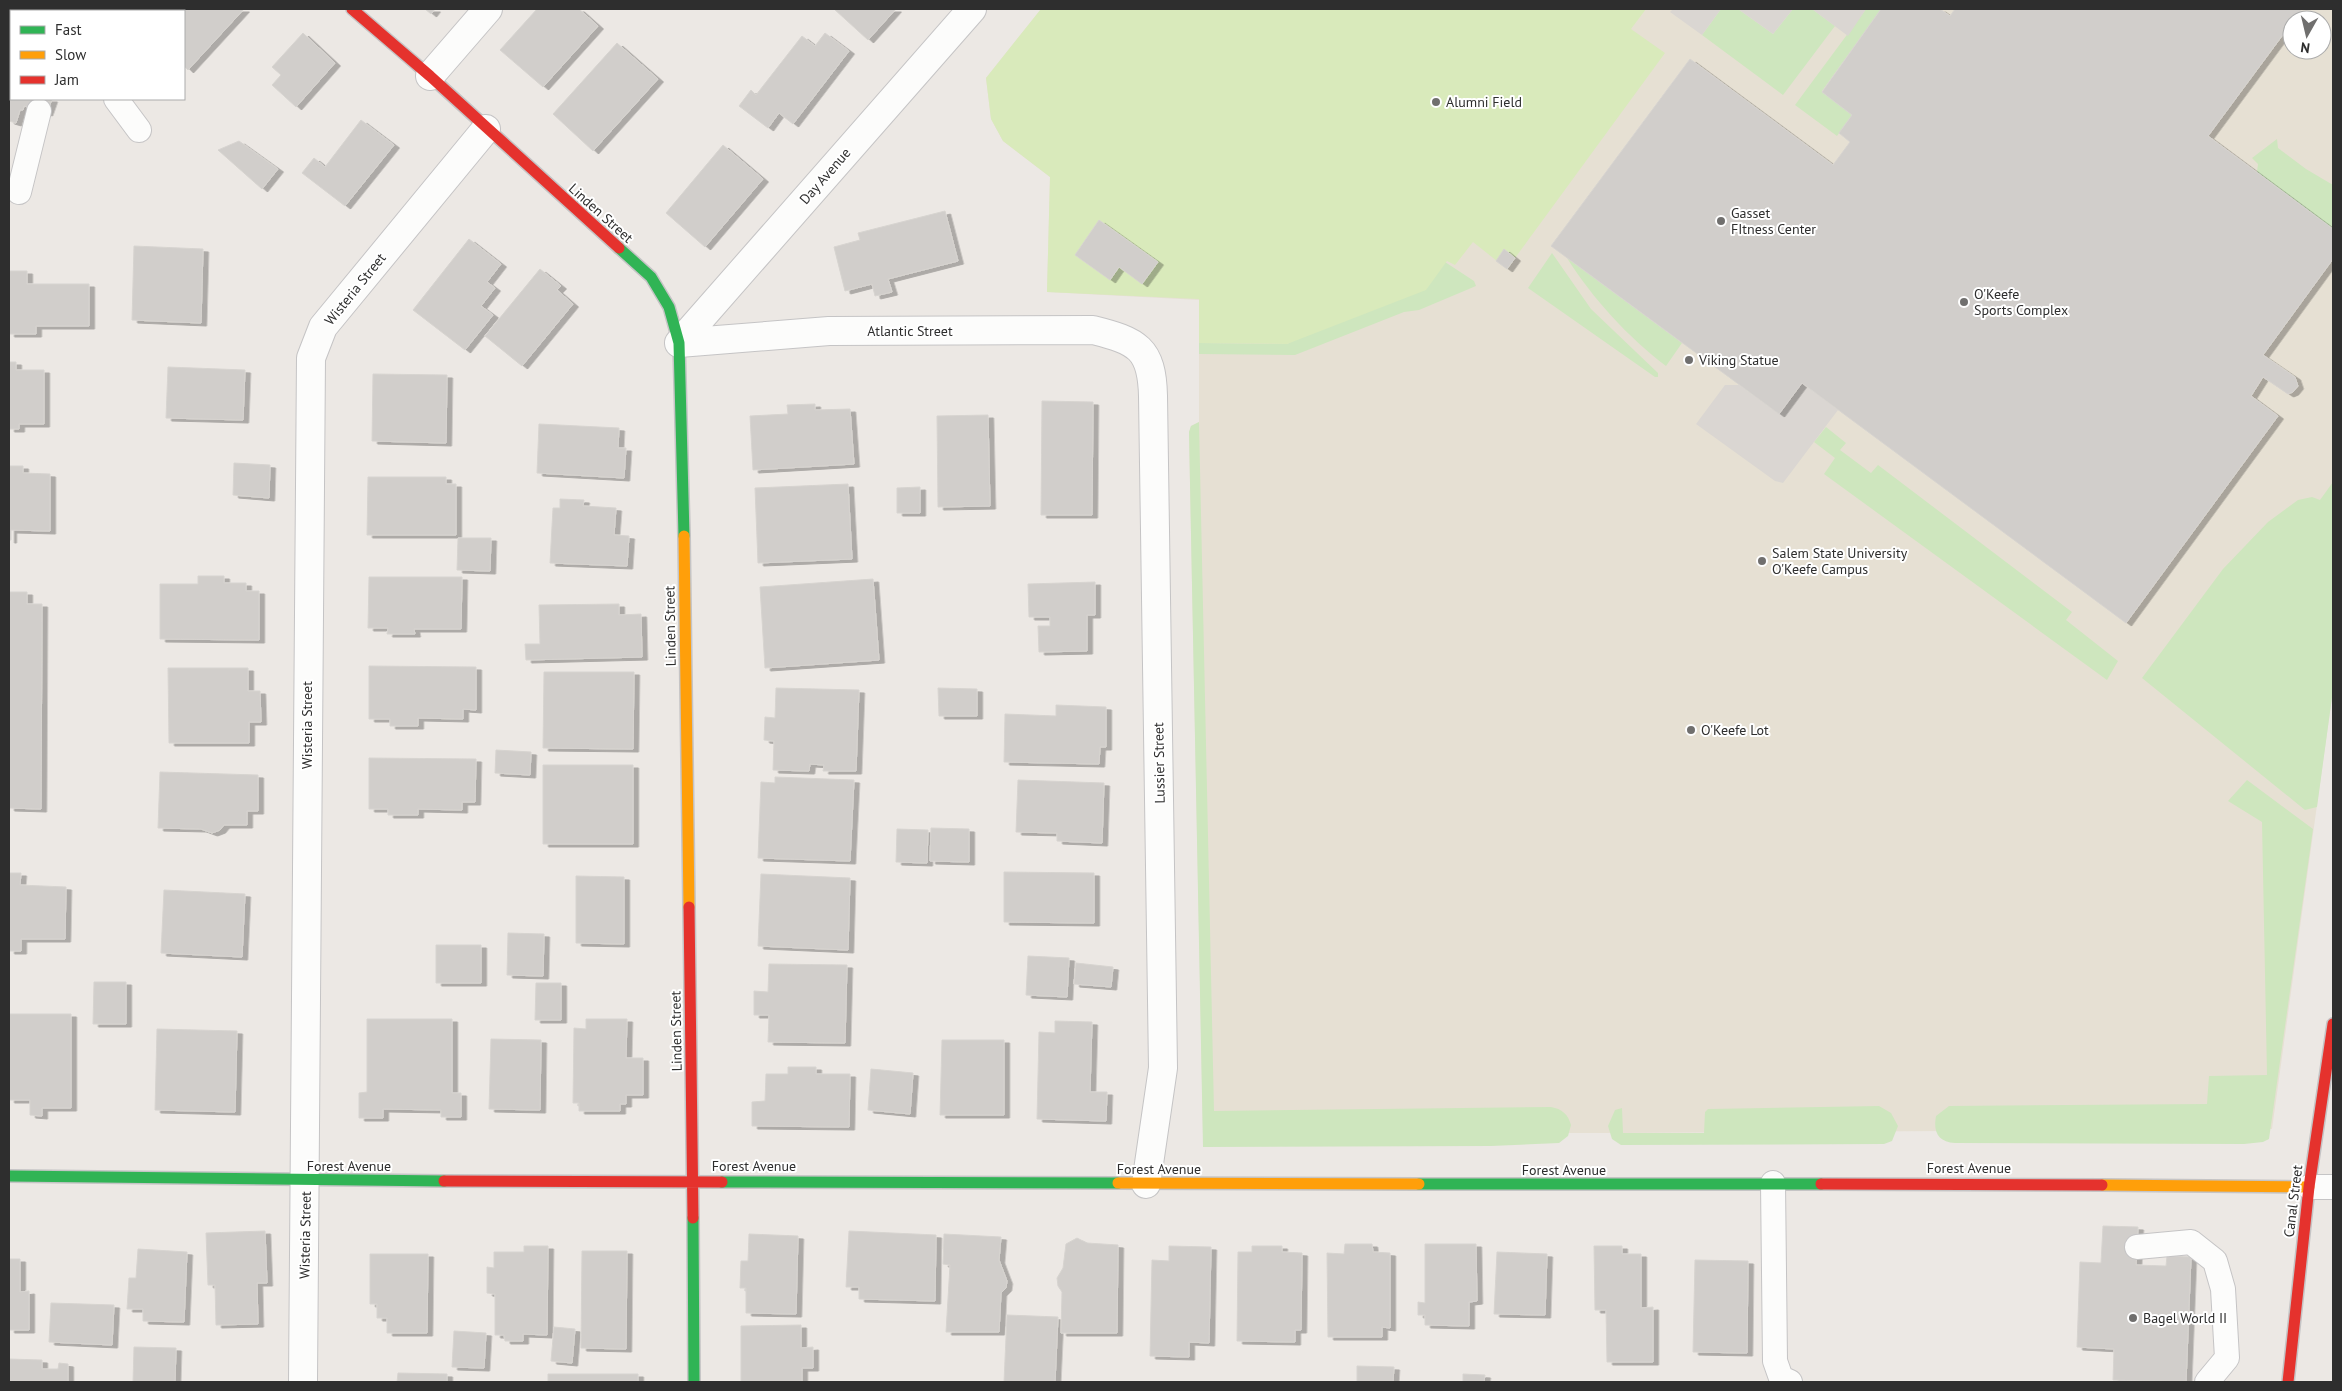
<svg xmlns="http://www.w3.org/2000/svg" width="2342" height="1391" font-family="'PT Sans',sans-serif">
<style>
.education{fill:#e6e0d3;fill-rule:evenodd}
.green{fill:#cee6be}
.pitch{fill:#d9eabb}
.plaza{fill:#dad6d2}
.building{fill:#d1cecb;stroke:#d7d4d0;filter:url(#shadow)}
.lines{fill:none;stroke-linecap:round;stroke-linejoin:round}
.lane-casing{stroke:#c5c4c5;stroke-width:26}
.street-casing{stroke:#c5c4c5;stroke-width:30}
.fast-casing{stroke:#c5c4c5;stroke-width:14}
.slow-casing{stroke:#c5c4c5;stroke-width:14}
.jam-casing{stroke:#c5c4c5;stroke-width:14}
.lane{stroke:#fcfcfb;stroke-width:24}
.street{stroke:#fcfcfb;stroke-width:28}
.fast{stroke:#30b455;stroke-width:11}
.slow{stroke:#ff9f0a;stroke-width:11}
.jam{stroke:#e5322d;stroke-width:11}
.poi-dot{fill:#706f6e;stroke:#fff;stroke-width:2}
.labels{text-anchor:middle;stroke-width:4;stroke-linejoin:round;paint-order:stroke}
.poi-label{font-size:14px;fill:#2e2e2e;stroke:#fff;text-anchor:start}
.street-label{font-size:14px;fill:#2e2e2e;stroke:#fff}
</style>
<defs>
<filter id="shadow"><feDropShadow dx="5.5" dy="3" stdDeviation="0" flood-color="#0004"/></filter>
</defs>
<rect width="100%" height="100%" fill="#ece8e4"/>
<path class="education" d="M1041,9H2333V690L2272,1129L1622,1133H1203L1189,432L1191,426L1199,422V300L1047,292L1050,177L1003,141L991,119L986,78ZM2292,20H2322V50H2292Z"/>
<path class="green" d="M1721,9H1738L1773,34L1793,9H1812L1835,26L1783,95L1702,35Z
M1866,9H1881L1822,91L1852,115L1837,136L1795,105Z
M2277,139L2278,148L2306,169L2333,185V229L2257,172L2258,164L2252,158Z
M1552,253L1591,309L1658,373V377H1655L1528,288Z
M1567,258L1682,343L1666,366C1628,337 1593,299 1567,258Z
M1445,262L1474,281L1476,286L1419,310L1404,312L1295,355L1199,354V343L1287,344Z
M1199,422L1214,1111L1551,1107C1562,1109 1568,1114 1571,1125L1568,1136L1559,1143L1491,1146L1203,1147L1189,432L1191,426Z
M1826,427L1846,443L1840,450L1871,473L1878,465L2072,612L2066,620L2118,661L2107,680L1824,474L1835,458L1814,442Z
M2333,482V690L2317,807L2305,810L2142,678L2223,569L2268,522L2298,500L2312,497L2320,500Z
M2247,780L2313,829L2269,1139L2263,1142L2244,1144L1955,1143C1938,1142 1933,1132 1936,1116L1949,1106L2207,1104L2209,1076L2267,1075L2262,822L2228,801Z
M1879,1106L1891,1113L1898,1126L1892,1141L1884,1144L1621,1145L1612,1139L1608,1126L1615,1110L1622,1108L1623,1133H1704L1705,1112L1708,1109Z"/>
<path class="pitch" d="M1041,9H1646L1631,29L1665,53L1507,269L1473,242L1455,265L1447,261L1426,290L1287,344L1199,343V299L1047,292L1050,177L1003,141L991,119L986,78Z"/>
<path class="plaza" d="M1673,9H1721L1702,35L1670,12Z
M1738,9H1793L1773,34Z
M1812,9H1866L1848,36Z
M1802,383L1838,410L1783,483L1775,481L1696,424L1725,385H1739L1779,414Z"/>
<path class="building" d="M171,9H244L188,70L184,66V11H169Z
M425,9H435L431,14Z
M537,9H579L598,26L543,87L500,50Z
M834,9H896L868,40Z
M1881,9H1940L1950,16L1955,9H2302L2208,136L2333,229V259L2263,355L2295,377L2298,386L2293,392L2288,394L2263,377L2251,396L2278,416L2126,623L1802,383L1779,414L1551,246L1690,59L1833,165L1850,142L1839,133L1852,115L1822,92Z
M303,33L335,63L296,107L272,85L281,75L272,67Z
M825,33L849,51L793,124L779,113L768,128L739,106L751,90L756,95L802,36L815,46Z
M617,43L658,79L593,151L553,114Z
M9,56L11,57V99H52L47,113L24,106L23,110H20L16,123L9,121Z
M361,120L394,145L345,206L302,173L314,158L325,167Z
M239,141L278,169L262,189L218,150Z
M723,145L763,179L705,247L666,213Z
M945,211L958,261L888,279L892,292L875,296L872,284L845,291L834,247L860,240L858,233Z
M1099,220L1158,262L1142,284L1119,267L1110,280L1075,255Z
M469,239L501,264L487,282L495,288L481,306L493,315L465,350L413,310Z
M134,246L203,249L201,323L132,320Z
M1504,249L1515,258L1507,269L1496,261Z
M540,269L561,286L557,290L573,304L522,366L485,336Z
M9,271H27V284H89V326H36V334H9Z
M9,362H16V370H44V424H19V429H9Z
M168,367L245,370L243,420L166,418Z
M373,374L447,375L446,443L372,441Z
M1042,401L1093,402L1092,515H1041Z
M815,404V410L850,409L854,464L753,470L750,416L788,414L787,405Z
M988,415L990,506L938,507L937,416Z
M539,424L619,428L618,448H626L624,478L537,473Z
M234,463L270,465L269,498L233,495Z
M9,466H23V473L50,474V531L11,530V540H9Z
M368,477H446V484H456V535H367Z
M848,484L852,559L758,563L755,488Z
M920,487V513H897V488Z
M560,499L584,500L583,506L616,508L614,535L629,536L627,566L550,563L553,508H560Z
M458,538H491L490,571L457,570Z
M198,576H224V583H246V591H259V640L160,639V584H198Z
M369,577H462L461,629H414L415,634H387L388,628H368Z
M873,579L879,660L765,668L760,587Z
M1095,582V615H1087V651L1039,652L1038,626H1050V617H1029L1028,584Z
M9,592H27V604H42L41,809L9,808Z
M619,604V615L641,614L642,657L526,660L525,644H540L539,605Z
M369,666L476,667V710L463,709V719L418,718V726H390V719H369Z
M168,668H248V691H260L261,722H249V743H169Z
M544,672H634L633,749L543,748Z
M776,688L859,690L856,771H823L824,765L810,764L809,771L773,770L774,741L764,740L765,717L775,718Z
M938,688L977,689V716H939Z
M1056,705L1106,707V747H1100L1099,764L1004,762L1005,714L1056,716Z
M496,750L531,752L530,775L495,773Z
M369,758L476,759L475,802H462V810L418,809V815H388V809H369Z
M543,765H633V844H543Z
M160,772L258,775V811H247V825H224L220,830L212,833L201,829L158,828Z
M775,777L854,780L850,861L758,858L761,782L775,783Z
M1018,780L1104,783L1102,843L1057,841V833L1016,832Z
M931,828L969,829V862L930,861Z
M897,829L928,830L927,863L896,862Z
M1004,872L1094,873V923L1004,922Z
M9,873H21L20,885L66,887L65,939H21V951H9Z
M761,874L850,878L848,950L758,946Z
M576,876L624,877V944L576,943Z
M164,890L245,894L242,957L161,953Z
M508,933L544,934L543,976L507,975Z
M436,945H481V983H436Z
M1028,956L1069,958L1067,997L1026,995Z
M1076,963L1113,967L1111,987L1074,984Z
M769,964L847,965L845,1043L768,1042L769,1015H754V991L768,992Z
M94,982H126V1024H93Z
M536,983H561V1020H535Z
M9,1014H71V1108H42V1116L30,1115V1100H9Z
M367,1019H452V1093H461V1117H441V1110L383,1109V1118H359V1093L367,1092Z
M586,1019H627L626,1058H643V1095H626V1104H620V1111H579V1103H573L574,1028L586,1029Z
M1055,1021L1092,1022L1090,1092H1107L1106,1121L1037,1119L1039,1032L1055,1033Z
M157,1029L237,1031L235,1112L155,1110Z
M491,1039L541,1040L540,1110L489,1109Z
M942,1040H1004V1115H940Z
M788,1067H816V1074H850L849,1127L752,1126V1102L765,1101L766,1074H788Z
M871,1069L913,1073L910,1114L868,1110Z
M2103,1226L2138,1227L2136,1265L2166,1266L2167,1256L2191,1257L2186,1382L2113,1380L2114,1349L2077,1347L2080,1262L2101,1263Z
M265,1231L267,1283H257L258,1324L216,1325L215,1285H208L206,1233Z
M849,1231L936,1235L935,1301L859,1299V1287H846Z
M749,1234L798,1236L796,1314L746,1313V1288H740L741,1261H748Z
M944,1234L1001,1237L999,1260L1007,1281L1006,1288L1001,1293L999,1332H946L950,1265L943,1264Z
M1077,1238L1087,1243L1118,1245L1117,1333H1061L1062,1292L1058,1286L1057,1278L1063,1268L1066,1244Z
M1345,1244H1372L1373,1252L1390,1253V1328L1382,1327V1337H1328L1327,1253L1344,1254Z
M1425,1244H1476L1477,1301L1469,1302V1326L1425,1325V1315H1418V1302L1425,1303Z
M524,1246H548L547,1335L523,1334V1341H505L504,1335H495V1294L487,1293V1267L494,1268V1252H524Z
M1169,1246L1211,1247L1209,1343L1189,1342V1357L1150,1356L1152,1260L1169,1261Z
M1252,1246H1282V1252L1302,1253L1301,1330H1295V1342L1237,1341L1238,1252H1252Z
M1594,1246H1622V1254H1641V1308L1653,1307V1362H1607L1606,1310H1595Z
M138,1249L187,1252L184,1322L143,1321V1309H127L129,1278H136Z
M582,1251H627L626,1349L581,1348Z
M1497,1252L1547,1254L1545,1315L1494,1314Z
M370,1254H428L427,1333H387V1318H377V1304H370Z
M9,1259H20V1292L29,1291V1330H9Z
M1695,1260L1748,1261L1747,1353L1693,1352Z
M51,1303L114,1305L112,1345L49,1342Z
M1007,1315L1058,1317L1055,1382H1004Z
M801,1325V1348L813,1347V1368H802V1382H741V1326Z
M554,1327L575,1329L572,1363L551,1361Z
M454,1331L486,1333L484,1368L452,1367Z
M134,1347L176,1348L175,1382H133Z
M9,1359L42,1360V1369H58L59,1363L68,1364V1382H9Z
M1357,1366L1394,1367L1393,1382H1357Z
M398,1373L447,1374V1382H397Z
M548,1374H638V1382H548Z
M1463,1374L1485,1375L1484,1382H1463Z"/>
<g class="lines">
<defs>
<path id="lane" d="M52,9L53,11
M116,99L139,130
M19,192L39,111
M1773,1183L1775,1361L1781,1378L1790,1382
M2309,1187H2333
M2137,1247L2191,1242L2215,1261L2223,1289L2227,1358L2207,1382"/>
<path id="street" d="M430,76L488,9
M679,343L829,331L1093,330C1137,341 1152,348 1153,396L1163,1068L1146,1184
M679,343L972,9
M303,1382L311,358L323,327L486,129"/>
<path id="fast" d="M619,248L651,277L669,307L679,343L684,536
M9,1176L444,1181
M722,1182L1118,1183
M1419,1184H1821
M693,1218L694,1382"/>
<path id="slow" d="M684,536L689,907
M1118,1183L1419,1184
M2102,1185L2309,1187"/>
<path id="jam" d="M352,9L430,76L619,248
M689,907L693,1218
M444,1181L722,1182
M1821,1184L2102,1185
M2288,1382L2309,1187L2333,1024"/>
</defs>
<use href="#lane" class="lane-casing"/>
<use href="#street" class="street-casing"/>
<use href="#fast" class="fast-casing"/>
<use href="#slow" class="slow-casing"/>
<use href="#jam" class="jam-casing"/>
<use href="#lane" class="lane"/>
<use href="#street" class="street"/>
<use href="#fast" class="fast"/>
<use href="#slow" class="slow"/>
<use href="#jam" class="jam"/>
</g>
<g class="poi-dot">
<circle cx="1436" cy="102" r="5"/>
<circle cx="1721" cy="221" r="5"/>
<circle cx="1964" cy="302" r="5"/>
<circle cx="1689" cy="360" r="5"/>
<circle cx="1762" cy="561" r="5"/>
<circle cx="1691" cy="730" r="5"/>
<circle cx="2133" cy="1318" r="5"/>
</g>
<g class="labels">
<g class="poi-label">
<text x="1446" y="107">Alumni Field</text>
<text x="1731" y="218">Gasset<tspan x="1731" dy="16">FItness Center</tspan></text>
<text x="1974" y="299">O'Keefe<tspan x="1974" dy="16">Sports Complex</tspan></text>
<text x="1699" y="365">Viking Statue</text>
<text x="1772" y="558">Salem State University<tspan x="1772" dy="16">O'Keefe Campus</tspan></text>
<text x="1701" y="735">O'Keefe Lot</text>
<text x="2143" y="1323">Bagel World II</text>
</g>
<g class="street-label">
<text transform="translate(825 176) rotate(-49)" y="5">Day Avenue</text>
<text transform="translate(601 213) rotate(42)" y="5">Linden Street</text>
<text transform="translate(355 289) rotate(-51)" y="5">Wisteria Street</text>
<text x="910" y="336">Atlantic Street</text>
<text transform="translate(670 626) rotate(-91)" y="5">Linden Street</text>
<text transform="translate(307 725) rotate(-90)" y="5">Wisteria Street</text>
<text transform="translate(1159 763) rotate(-91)" y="5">Lussier Street</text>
<text transform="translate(676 1031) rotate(-91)" y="5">Linden Street</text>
<text x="349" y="1171">Forest Avenue</text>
<text x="754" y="1171">Forest Avenue</text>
<text x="1969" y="1173">Forest Avenue</text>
<text x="1159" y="1174">Forest Avenue</text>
<text x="1564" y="1175">Forest Avenue</text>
<text transform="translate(2293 1201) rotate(-83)" y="5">Canal Street</text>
<text transform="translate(305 1235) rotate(-89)" y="5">Wisteria Street</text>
</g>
</g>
<rect width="2342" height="1391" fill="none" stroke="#2e2e2e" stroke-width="20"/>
<rect x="10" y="10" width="175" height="90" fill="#ffffff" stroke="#ababab"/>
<rect x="20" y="26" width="25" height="8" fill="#30b455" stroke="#ababab"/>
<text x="55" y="35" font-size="15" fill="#2e2e2e">Fast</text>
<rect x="20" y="51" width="25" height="8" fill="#ff9f0a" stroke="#ababab"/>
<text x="55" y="60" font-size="15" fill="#2e2e2e">Slow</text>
<rect x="20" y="76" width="25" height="8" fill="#e5322d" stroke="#ababab"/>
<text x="55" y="85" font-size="15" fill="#2e2e2e">Jam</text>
<g transform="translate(2307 35) rotate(188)"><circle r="24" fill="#ffffff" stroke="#ababab"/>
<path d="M0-4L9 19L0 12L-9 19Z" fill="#706f6e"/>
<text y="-8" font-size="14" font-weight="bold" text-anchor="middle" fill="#2e2e2e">N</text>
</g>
</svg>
